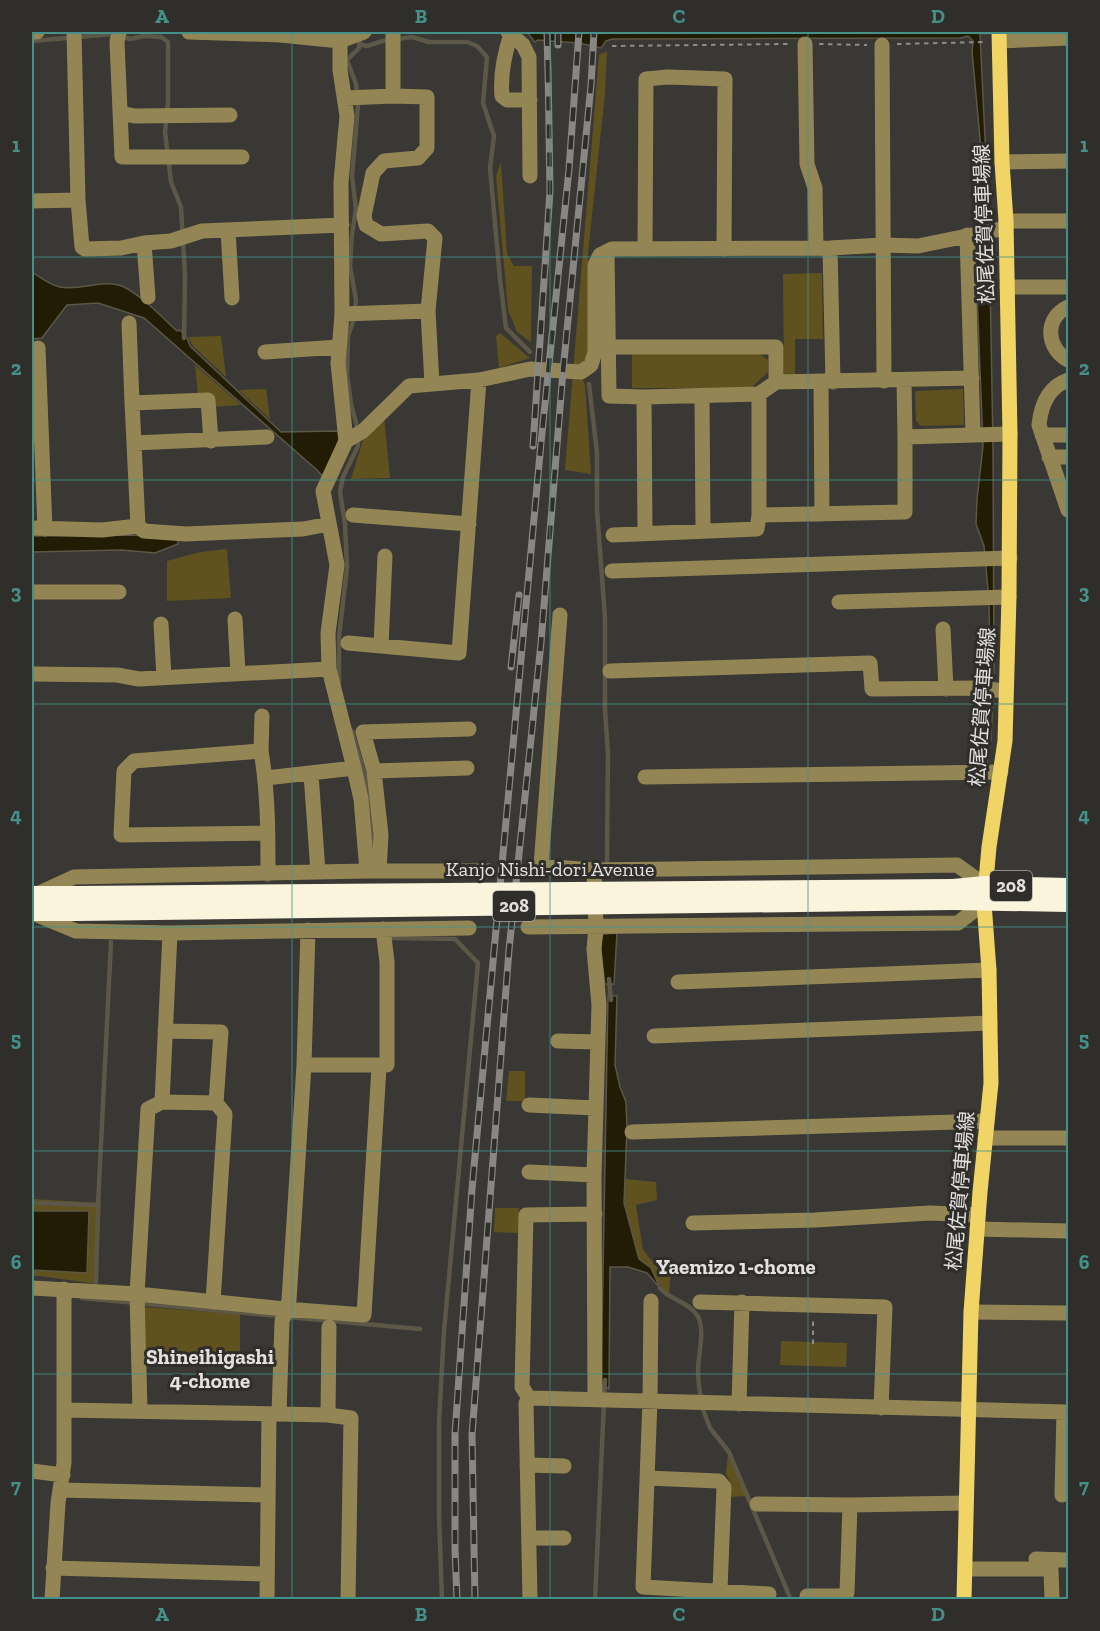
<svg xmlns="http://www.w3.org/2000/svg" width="1100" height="1631" font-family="'Zilla Slab','Noto Sans JP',serif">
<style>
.green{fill:#5f521f}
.water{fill:#221c05;stroke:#5c5746;stroke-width:1.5}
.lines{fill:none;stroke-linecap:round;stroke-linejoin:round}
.stream{stroke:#5c5746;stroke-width:4.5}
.path{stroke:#8e8d8a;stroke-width:2;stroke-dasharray:4.5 4.5;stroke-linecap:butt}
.minor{stroke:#948654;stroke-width:15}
.major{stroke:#f0d465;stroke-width:15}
.highway{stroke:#faf4dc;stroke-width:18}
.rail-casing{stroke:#888784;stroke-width:7}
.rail{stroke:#2f2e2a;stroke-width:4.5;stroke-dasharray:14;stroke-linecap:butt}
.highway-bridge{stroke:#faf4dc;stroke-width:18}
.grid{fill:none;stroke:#44918a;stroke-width:1.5;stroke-opacity:0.55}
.labels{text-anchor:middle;stroke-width:6;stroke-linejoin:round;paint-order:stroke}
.shield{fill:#2f2e2a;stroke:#acaba9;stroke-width:1.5}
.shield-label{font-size:18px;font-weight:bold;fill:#e2e1df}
.street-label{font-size:20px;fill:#e2e1df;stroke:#2f2e2a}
.neighbourhood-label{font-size:21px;font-weight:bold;fill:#e2e1df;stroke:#2f2e2a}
.neatline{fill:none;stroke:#44918a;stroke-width:2}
.grid-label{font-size:20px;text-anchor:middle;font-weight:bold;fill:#44918a}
</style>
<rect width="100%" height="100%" fill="#393834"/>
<path class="green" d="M607,51L605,94L588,253V357L577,367L585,385L591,474L565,470L599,55Z
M501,162L507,254L514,266H532L531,342L517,332L508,310L496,176Z
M822,273L823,339H795V374L784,375L783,274Z
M500,333L530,358L499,368L496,336Z
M221,336L226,377L193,346L188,337Z
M757,352L768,360V372L751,388H632V353Z
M195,365L241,405L212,407L198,396Z
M266,389L270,419L239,390Z
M963,389L964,425L921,426L916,421L915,391Z
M384,417L390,478L351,479L364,437Z
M227,549L231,598L167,601V561L200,552Z
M509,1071H525V1101H506Z
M624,1179L656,1182L657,1200L636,1205L643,1250L657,1267L671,1269L669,1295L658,1283L651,1268L639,1259L624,1203Z
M32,1199L101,1203L97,1284L40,1276H32Z
M495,1208H519V1233L494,1232Z
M143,1307L240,1314V1357L143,1362Z
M781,1341L847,1343L846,1367L780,1365Z
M728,1453L746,1496L730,1497V1482L726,1474Z"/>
<path class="water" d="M527,32H1068L1022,35L1012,32L980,34L989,221L993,447L994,680L991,739L987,764L981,763L987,738L990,681L989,601L984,546L976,524L977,499L983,446L975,244L981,150L972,51L973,41L968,36L960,38L612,39L606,41L601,48L579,43L538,40L535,42Z
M32,272C40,277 50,285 60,287C80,291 103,279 122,286C140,294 162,317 177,331L180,330L187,338L190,346L281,432L338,431L339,440L331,486L317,470L144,318L98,303L67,305L42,338L32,339Z
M129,535L178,537V544L155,553L122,550L32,552V536Z
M617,933L614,984H605L600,945L603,934Z
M608,996H617L615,1065L620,1087L626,1102L627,1129L624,1203L639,1259L651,1268L660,1288L647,1273L628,1267H610L609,1389L601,1383Z
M32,1211H89L87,1273L32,1270Z"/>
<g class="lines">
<path class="stream" d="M32,41L113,34L130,39L144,36L161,37L168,42V103L165,132L171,182L181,207L185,275L184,338
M359,44L367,46L383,41L412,37L429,42H467L477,46L487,57L483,103L494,136L490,168L500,279L506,328L530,352
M589,384L597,453V510L605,618V710L608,754L607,861
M358,430L351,404L347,374L348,336L354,319L356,300L350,266L352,234L356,209L352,176L358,105L356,84L347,60L359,48L360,37
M339,683V637L347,567L345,524L340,492L343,477L358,446V438
M352,731L366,780L373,853
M392,938L455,939L478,963L444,1331L439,1422V1514L442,1600
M609,979L611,1000
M32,1203L98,1205L96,1282
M98,1205L111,942
M660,1288C670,1300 687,1301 697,1315C706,1329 698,1355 698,1370C698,1380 699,1389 701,1398
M82,1298L279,1316
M288,1317L420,1329
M702,1407L710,1428L729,1452L791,1600
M595,1600L605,1380"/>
<path class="path" d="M819,44L867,45
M897,44L984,42
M612,46L789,44
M813,1344V1320"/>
<path class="minor" d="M32,32H37
M74,32L78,200
M119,32L117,42L122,157H242
M189,32L281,35L340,41
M393,32V96L427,97V148L418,158L384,161L373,173L364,216L366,225L381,234L428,231L435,238L428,311L432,384
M508,32L523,45L529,57L530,176
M511,34C504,55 500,74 502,96L507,100H530
M1000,41L1068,38
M805,44L807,164L815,188L816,247
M882,45L884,381
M345,98L393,96
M120,113L135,116L230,115
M1002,162L1068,161
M32,201L78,200L82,247L85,249L121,248L144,243L171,241L202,231L342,225
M1006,221H1068
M228,230L232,298
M967,235L973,435
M144,243L148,297
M645,248L646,79L668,77L725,79L724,249
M830,248L833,382
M607,252L609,396L644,397
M1007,287H1068
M1068,307C1044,318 1046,348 1068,360
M342,314L428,311
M129,323L132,403L208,400L211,441
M608,347H776V382
M38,348L45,529
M265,352L339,347
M904,380L905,437
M1068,380C1048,387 1041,405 1039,425L1068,510
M821,382L822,514
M759,394L776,382L972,378
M702,396L703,531
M132,403L134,443L267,437
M1042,435H1068
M346,441L338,363L342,314L341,182L347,116L340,70V41L364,32
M1049,457H1068
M353,515L469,524
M138,526L144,531L186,534L303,529L329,524
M32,528L102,530L138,526L134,443
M645,533L644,397L759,394V515
M613,535L757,529L759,515L905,512V437L1010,434
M612,571L1010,558
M32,592H119
M839,602L1009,597
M560,615L541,866L594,870L957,865L985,885
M235,619L238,674
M161,624L164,678
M943,629L946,689
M348,643L459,653L479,380
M381,646L385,556
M329,669L354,768
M610,671L870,663L872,689L978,688L1006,691
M32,674L117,675L139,679L329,669L328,633L337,565L323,491L346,441L363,431L409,386L479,380L530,369L581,372L591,365L595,352V265L600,255L612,249L830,248L883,245L918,246L1006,228
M261,751L262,716
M374,771L467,768
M311,774L318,872
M645,777L1001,772
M266,778L354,768L361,799L367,871
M268,833L121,835L124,771L134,761L261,751C268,792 268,833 268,874
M594,870L596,927L594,949L599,1005L594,1175L595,1399
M379,871L381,835L374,771L363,732L469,729
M37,894L74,877L367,871H489
M35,914L76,931L170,933L469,928
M528,927L958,923L984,903
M678,982L989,970
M165,1031L221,1032L216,1103L225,1114L213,1302
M654,1036L990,1023
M558,1041L598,1042
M304,1065H387V962L383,929
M162,1102L216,1103
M529,1105L596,1108
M632,1132L987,1121
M985,1138H1068
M529,1172L594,1175
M693,1223L815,1220L930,1213L978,1215
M977,1229L1068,1231
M32,1288L137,1294L285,1309L364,1315L379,1067
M651,1301L650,1400L643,1587L769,1594
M700,1302L885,1307L881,1408
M971,1312L1068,1313
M529,1398L522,1387L526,1215L595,1214
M739,1404L742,1302
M64,1410L279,1414L282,1321L289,1300L304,1065L308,930
M140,1410L137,1294L148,1109L162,1102L170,933
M279,1414L328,1415L351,1418L348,1600
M328,1415L329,1327
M527,1465L564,1466
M32,1471L63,1475
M647,1478L719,1481L724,1487L720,1590
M60,1490L268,1495
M1062,1495L1064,1412
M757,1504L850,1505L966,1503
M529,1538H564
M1036,1559L1068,1560
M53,1568L267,1574
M965,1569H1051L1052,1600
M807,1596H843L847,1593L850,1505
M52,1600L58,1503L64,1463V1289
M267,1600L269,1414
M530,1600L526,1403L529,1398L1068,1412"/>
<path class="major" d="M964,1600L971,1312L980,1192L991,1083L989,970L984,903L989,847L1005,741L1009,597L1010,434L1006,221L1002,162L999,32"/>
<path class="highway" d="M953,888L985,885L1068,887
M32,895H75
M953,901L1068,903
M32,912H75"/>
<defs>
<path id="rail" d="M547,32L548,74
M558,32V45
M533,446L550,191L548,67
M511,667L519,595
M457,1600L455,1549V1434L472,1189L541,443L569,169L579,32
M475,1600L472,1435L509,950L541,643L563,371L591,85L594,32"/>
</defs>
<use href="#rail" class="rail-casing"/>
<use href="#rail" class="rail"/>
<path class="highway-bridge" d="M75,895L953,888
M75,912L953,901"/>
</g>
<path class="grid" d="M292,32V1600M550,32V1600M808,32V1600M32,257H1068M32,480H1068M32,704H1068M32,927H1068M32,1151H1068M32,1374H1068"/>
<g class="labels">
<g class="shield">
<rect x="990" y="871" width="42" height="30" rx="4.5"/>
<rect x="493" y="891" width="42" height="30" rx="4.5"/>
</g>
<g class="shield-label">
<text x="1011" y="892">208</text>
<text x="514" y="912">208</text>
</g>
<g class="street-label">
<text transform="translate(984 224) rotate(-92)" y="7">松尾佐賀停車場線</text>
<text transform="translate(982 707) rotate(-86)" y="7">松尾佐賀停車場線</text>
<text x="550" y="876">Kanjo Nishi-dori Avenue</text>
<text transform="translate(960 1191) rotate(-85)" y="7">松尾佐賀停車場線</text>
</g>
<g class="neighbourhood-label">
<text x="736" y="1274">Yaemizo 1-chome</text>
<text x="210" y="1364">Shineihigashi<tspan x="210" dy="24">4-chome</tspan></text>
</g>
</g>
<rect width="1100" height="1631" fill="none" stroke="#2f2e2a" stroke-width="66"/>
<rect x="33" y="33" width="1034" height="1565" class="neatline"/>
<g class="grid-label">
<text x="162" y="23">A</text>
<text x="421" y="23">B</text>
<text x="679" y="23">C</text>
<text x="938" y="23">D</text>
<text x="16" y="152">1</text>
<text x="1084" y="152">1</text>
<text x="16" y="375">2</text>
<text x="1084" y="375">2</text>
<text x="16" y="599">3</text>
<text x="1084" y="599">3</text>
<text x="16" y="822">4</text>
<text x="1084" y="822">4</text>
<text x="16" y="1046">5</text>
<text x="1084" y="1046">5</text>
<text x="16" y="1269">6</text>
<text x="1084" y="1269">6</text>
<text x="16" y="1493">7</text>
<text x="1084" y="1493">7</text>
<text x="162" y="1621">A</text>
<text x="421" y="1621">B</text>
<text x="679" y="1621">C</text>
<text x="938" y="1621">D</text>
</g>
</svg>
